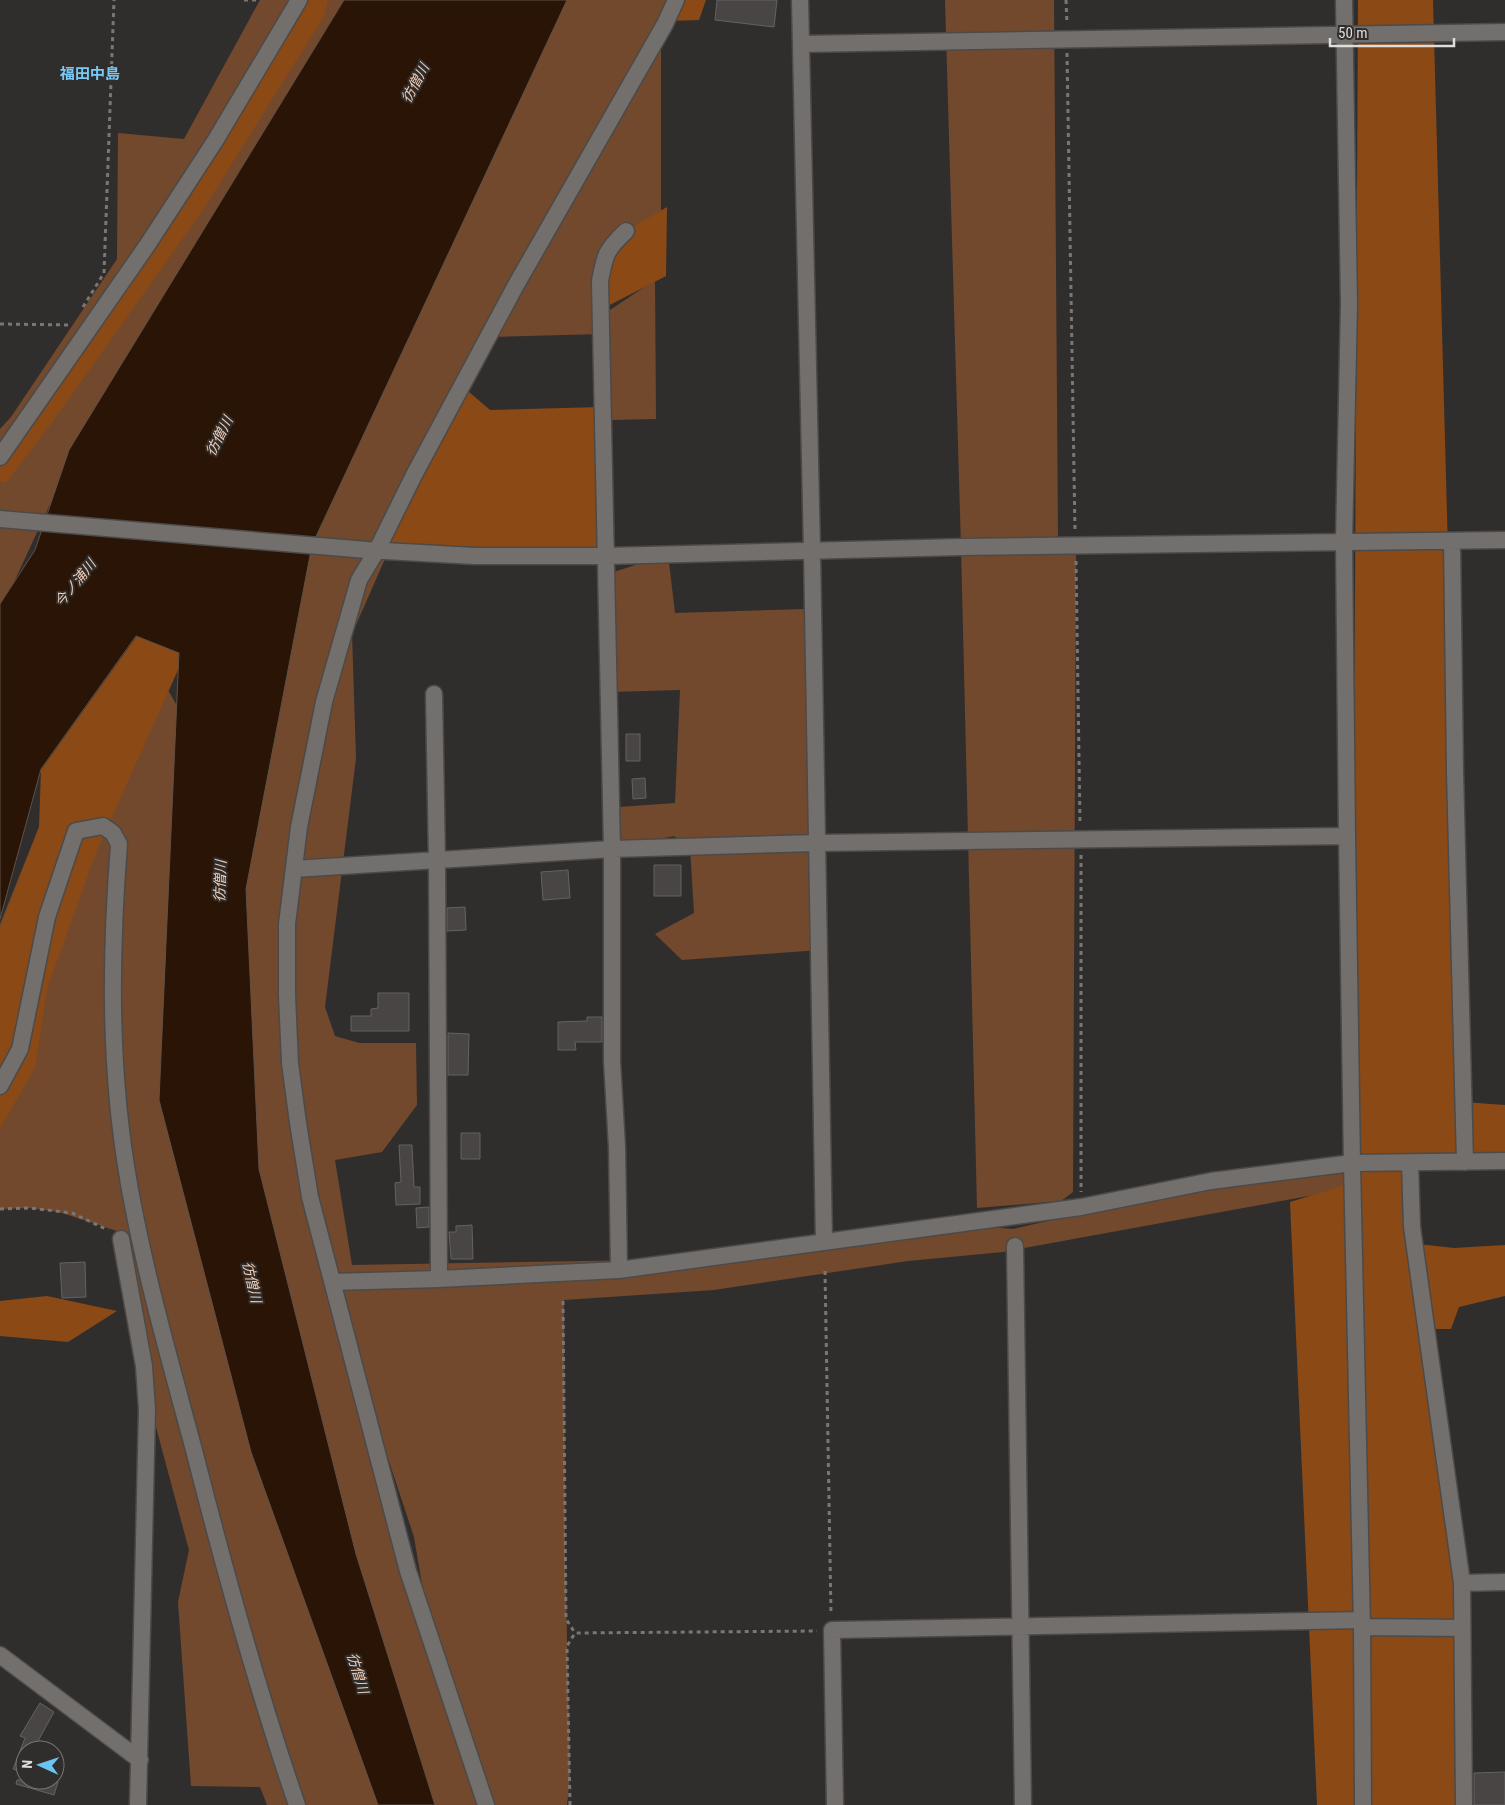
<svg xmlns="http://www.w3.org/2000/svg" width="1505" height="1805" font-family="'Roboto Condensed','Noto Sans JP',sans-serif">
<style>
.green{fill:#73492d;fill-rule:evenodd}
.forest{fill:#8b4916}
.water{fill:#2a1406;stroke:#605046}
.building{fill:#484544;stroke:#656260}
.lines{fill:none;stroke-linecap:round;stroke-linejoin:round}
.minor-casing{stroke:#4b4a49;stroke-width:19}
.path{stroke:#797776;stroke-width:3;stroke-dasharray:4 4;stroke-linecap:butt}
.minor{stroke:#726f6d;stroke-width:16}
.labels{text-anchor:middle;stroke-width:4;stroke-linejoin:round;paint-order:stroke}
.water-label{font-size:14px;font-style:italic;fill:#f3ccb3;stroke:#302e2d}
.quarter-label{font-size:15px;font-weight:bold;fill:#79caf5;stroke:#302e2d}
</style>
<rect width="100%" height="100%" fill="#302e2d"/>
<path class="green" d="M260,0H344L94,409L14,582L0,604V429L11,417L117,259L118,133L184,139Z
M566,0H676L661,32V212L612,239L601,334L488,337L457,395L352,634L356,758L325,1007L335,1036L359,1043H416L417,1105L382,1152L335,1160L352,1265L707,1259L961,1225L1013,1229L1236,1178L1352,1163V1184L1314,1195L1003,1252L908,1261L714,1290L564,1300L565,1550L570,1777L567,1805H267L260,1787L191,1786L178,1602L189,1550L153,1416L123,1233L59,1212L30,1208L0,1209V924L39,827L137,636L176,704L273,749L312,545ZM381,1437L414,1537L426,1608Z
M945,0H1054L1058,539L1076,546L1073,1192L1061,1201L977,1208L961,547Z
M655,280L656,419L611,420L607,312Z
M668,554L675,613L805,609L819,950L682,960L655,934L694,913L690,847L674,836L612,849L619,807L675,803L680,690L609,692L614,572Z"/>
<path class="forest" d="M293,0H328L324,16L203,210L53,421L6,483L0,481V467Z
M673,0H706L699,20L667,21Z
M1358,0H1433L1463,1102L1505,1105V1161L1410,1163L1418,1244L1454,1248L1505,1245V1296L1459,1307L1451,1329H1428L1454,1584L1461,1805H1317L1290,1202L1352,1183Z
M667,207L666,276L600,310L601,275L626,231Z
M461,385L490,410L601,407L606,556L377,550Z
M137,636L179,653L178,670L97,850L47,989L35,1068L0,1128V929L39,827L41,770Z
M47,1296L117,1311L68,1342L0,1336V1301Z"/>
<path class="water" d="M344,0H567L312,545L246,889L259,1169L356,1554L435,1805H378L251,1452L159,1100L179,653L136,636L41,769L0,919V604L35,550L69,450Z"/>
<path class="building" d="M717,0H777L774,27L715,20Z
M626,734H640V761H626Z
M645,778L646,798L633,799L632,779Z
M654,865H681V896H654Z
M568,870L570,898L543,900L541,872Z
M465,907L466,930L447,931V908Z
M378,993H409V1031H351V1016H371V1009L378,1008Z
M587,1017H602V1042H575L576,1050H558V1022L587,1021Z
M448,1033L469,1034L468,1075H448Z
M461,1133H480V1159H461Z
M399,1145H412L414,1187H420V1204L396,1205L395,1183L401,1182Z
M429,1207V1227L417,1228L416,1208Z
M472,1225L473,1259H451L449,1232H456V1226Z
M85,1262L86,1297L62,1298L60,1263Z
M40,1703L54,1712L33,1750H25V1764L21,1772L13,1769L25,1738L20,1736Z
M1505,1772V1805H1474V1773Z
M17,1780H51L58,1782L54,1795L16,1784Z"/>
<g class="lines">
<defs>
<path id="minor" d="M800,0L812,551L824,1242
M1344,0L1349,304L1344,541L1347,836L1352,1163L1362,1627L1363,1805
M801,44L1505,32
M0,457L148,244L215,141L299,0
M0,519L367,550L475,556H606L961,547L1505,540
M1452,541L1455,772L1465,1162
M434,694L437,860L439,1279
M294,869L612,849L817,843L1347,836
M0,1086L20,1049L47,917L76,831L103,826L113,833L119,844C110,959 109,1071 129,1184C145,1275 171,1364 195,1454C225,1572 257,1689 297,1805
M1410,1163L1412,1227L1462,1583L1464,1805
M121,1239L144,1366L147,1409L138,1805
M1015,1246L1023,1805
M619,1270L617,1147L612,1061V849L600,281C605,254 606,250 626,231
M332,1282L439,1279L619,1270L1081,1207L1211,1181L1352,1163L1505,1161
M1462,1583L1505,1582
M1362,1627L1462,1628
M0,1655L140,1760
M486,1805L408,1571L310,1197L298,1123L290,1063L287,995V924L299,827L324,702L359,580L377,550L414,475L516,285L665,24L676,0
M835,1805L832,1630L1362,1620"/>
</defs>
<use href="#minor" class="minor-casing"/>
<path class="path" d="M244,0H260
M1066,0L1067,24
M1067,53L1075,532
M83,307L104,273L114,0
M0,324L71,325
M1076,561L1080,824
M1081,855V1192
M0,1209L30,1208L72,1213L108,1230
M825,1271L831,1614
M563,1301L566,1619L575,1633
M570,1805L567,1646L575,1633L817,1631"/>
<use href="#minor" class="minor"/>
</g>
<g class="labels">
<g class="water-label">
<text transform="translate(415 83) rotate(-62)" y="5">彷僧川</text>
<text transform="translate(219 436) rotate(-63)" y="5">彷僧川</text>
<text transform="translate(75 583) rotate(-51)" y="5">今ノ浦川</text>
<text transform="translate(220 881) rotate(-88)" y="5">彷僧川</text>
<text transform="translate(252 1282) rotate(77)" y="5">彷僧川</text>
<text transform="translate(358 1673) rotate(73)" y="5">彷僧川</text>
</g>
<g class="quarter-label">
<text x="90" y="79">福田中島</text>
</g>
</g>
<g transform="translate(40 1765) rotate(273)"><circle r="24" fill="#302e2d" stroke="#767473"/>
<path d="M0-4L9 19L0 12L-9 19Z" fill="#6ac3f1"/>
<text y="-8" font-size="14" font-weight="bold" text-anchor="middle" fill="#dedddc">N</text>
</g>
<path d="M1330 38v8h124v-8" fill="none" stroke="#dedddc" stroke-width="2.5"/>
<text x="1338" y="38" font-size="15" fill="#dedddc" stroke="#302e2d" stroke-width="4" paint-order="stroke">50 m</text>
</svg>
